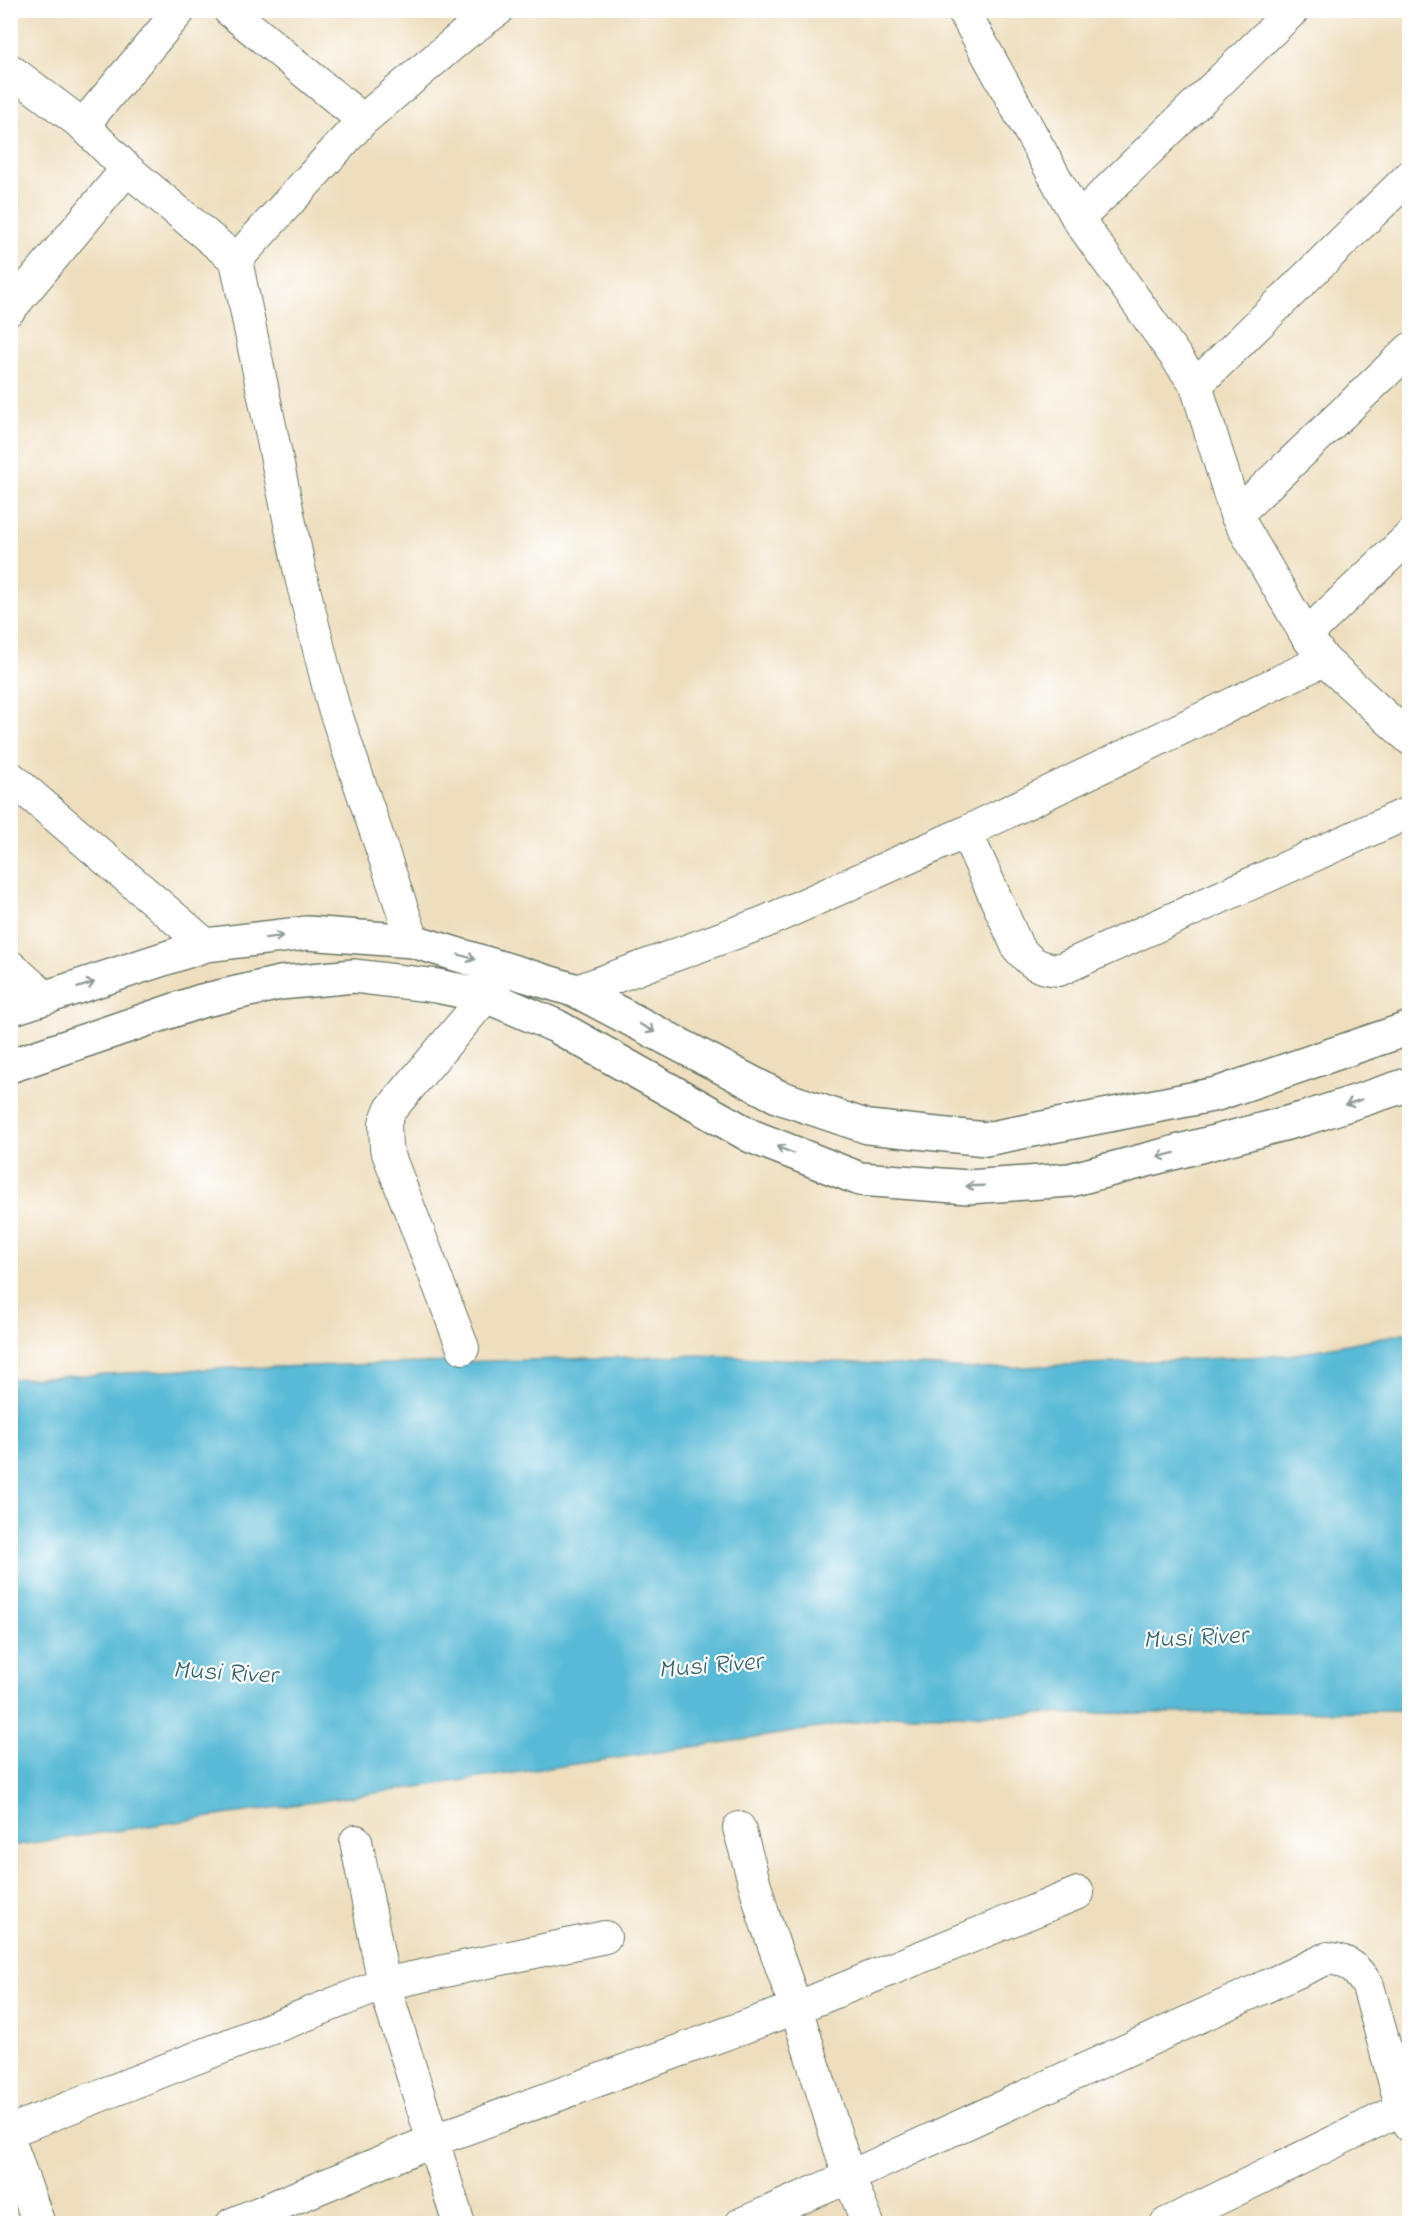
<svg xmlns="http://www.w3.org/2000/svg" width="1420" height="2234" font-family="'Indie Flower',sans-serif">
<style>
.water{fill:#58bad6;stroke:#3c7c85;stroke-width:1.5}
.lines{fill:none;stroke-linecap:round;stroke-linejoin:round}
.minor-casing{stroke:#677564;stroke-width:34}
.tertiary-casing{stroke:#677564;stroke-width:36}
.minor{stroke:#fff;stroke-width:32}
.tertiary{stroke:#fff;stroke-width:33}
.oneway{stroke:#8f9e9a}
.labels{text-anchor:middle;stroke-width:4.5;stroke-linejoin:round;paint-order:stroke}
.water-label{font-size:26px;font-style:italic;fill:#306265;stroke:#fff}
</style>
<rect width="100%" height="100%" fill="#fff"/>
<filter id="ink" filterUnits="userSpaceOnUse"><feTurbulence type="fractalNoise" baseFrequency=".0167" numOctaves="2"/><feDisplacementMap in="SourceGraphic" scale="12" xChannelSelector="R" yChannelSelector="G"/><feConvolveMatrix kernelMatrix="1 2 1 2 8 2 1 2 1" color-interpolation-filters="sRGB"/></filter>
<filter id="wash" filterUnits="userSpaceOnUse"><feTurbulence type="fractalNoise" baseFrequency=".008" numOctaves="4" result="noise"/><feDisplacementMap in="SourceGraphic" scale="24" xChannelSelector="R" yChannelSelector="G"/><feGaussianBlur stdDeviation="1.35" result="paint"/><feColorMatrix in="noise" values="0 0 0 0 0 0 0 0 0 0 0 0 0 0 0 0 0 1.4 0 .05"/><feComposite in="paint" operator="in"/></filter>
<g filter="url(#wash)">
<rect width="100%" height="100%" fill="#eedebd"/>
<path class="water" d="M1409,1332V1711L902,1715L748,1739L11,1846V1379L204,1369L700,1355L978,1369L1291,1355Z"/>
</g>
<g filter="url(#ink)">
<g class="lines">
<defs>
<path id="minor" d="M229,10L363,120
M963,10L1078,219L1196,385L1236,515L1306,635L1324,660L1410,739
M10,70L83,125L127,169L236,260L301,577L333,705L413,941
M83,125L180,10
M1078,219L1293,10
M236,260L363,120L466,33L498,10
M10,309L127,169
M1196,385L1410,176
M1236,515L1410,349
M1306,635L1410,536
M10,777L206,945
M966,832L1018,948C1032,964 1038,968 1059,970L1410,812
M10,966L46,998
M577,991L765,922L966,832L1324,660
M463,1348L386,1148L385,1123L390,1110L486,996L498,977
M739,1828L764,1917L796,2008L849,2177L868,2224
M356,1841L384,1984L459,2224
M10,2131L384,1984L605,1937
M10,2142L39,2224
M232,2224L432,2141L796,2008L1078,1893
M741,2224L849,2177L1328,1958C1350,1961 1356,1968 1368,1986L1402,2109L1410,2127
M1166,2224L1410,2105"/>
<path id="tertiary" d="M10,1009L206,945L307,933L413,941L577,991L779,1097L868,1127L986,1139L1217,1094L1410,1028
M10,1066L201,1001L280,983L354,976L437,986L486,996L556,1026L751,1136L860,1179L968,1187L1070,1180L1306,1118L1410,1084"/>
</defs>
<use href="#minor" class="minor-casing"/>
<use href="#tertiary" class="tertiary-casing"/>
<use href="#minor" class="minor"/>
<use href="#tertiary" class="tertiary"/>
</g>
<defs><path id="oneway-shaft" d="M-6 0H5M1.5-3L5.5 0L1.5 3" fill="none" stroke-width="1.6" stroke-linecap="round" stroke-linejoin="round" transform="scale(1.5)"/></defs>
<g class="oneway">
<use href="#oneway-shaft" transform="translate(274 937) rotate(-7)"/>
<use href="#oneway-shaft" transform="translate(467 957) rotate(17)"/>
<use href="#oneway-shaft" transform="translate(86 985) rotate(-18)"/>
<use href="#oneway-shaft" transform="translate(647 1028) rotate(28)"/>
<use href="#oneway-shaft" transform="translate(1354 1102) rotate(162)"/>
<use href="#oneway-shaft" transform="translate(785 1150) rotate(-158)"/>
<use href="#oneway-shaft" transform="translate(1166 1155) rotate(166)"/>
<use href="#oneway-shaft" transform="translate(975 1186) rotate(178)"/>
</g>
</g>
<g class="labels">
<g class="water-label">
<text transform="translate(1195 1636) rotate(-3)" y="9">Musi River</text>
<text transform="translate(710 1664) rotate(-5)" y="9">Musi River</text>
<text transform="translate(225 1671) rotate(3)" y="9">Musi River</text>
</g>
</g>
<rect width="1420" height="2234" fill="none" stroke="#fff" stroke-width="36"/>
</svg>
